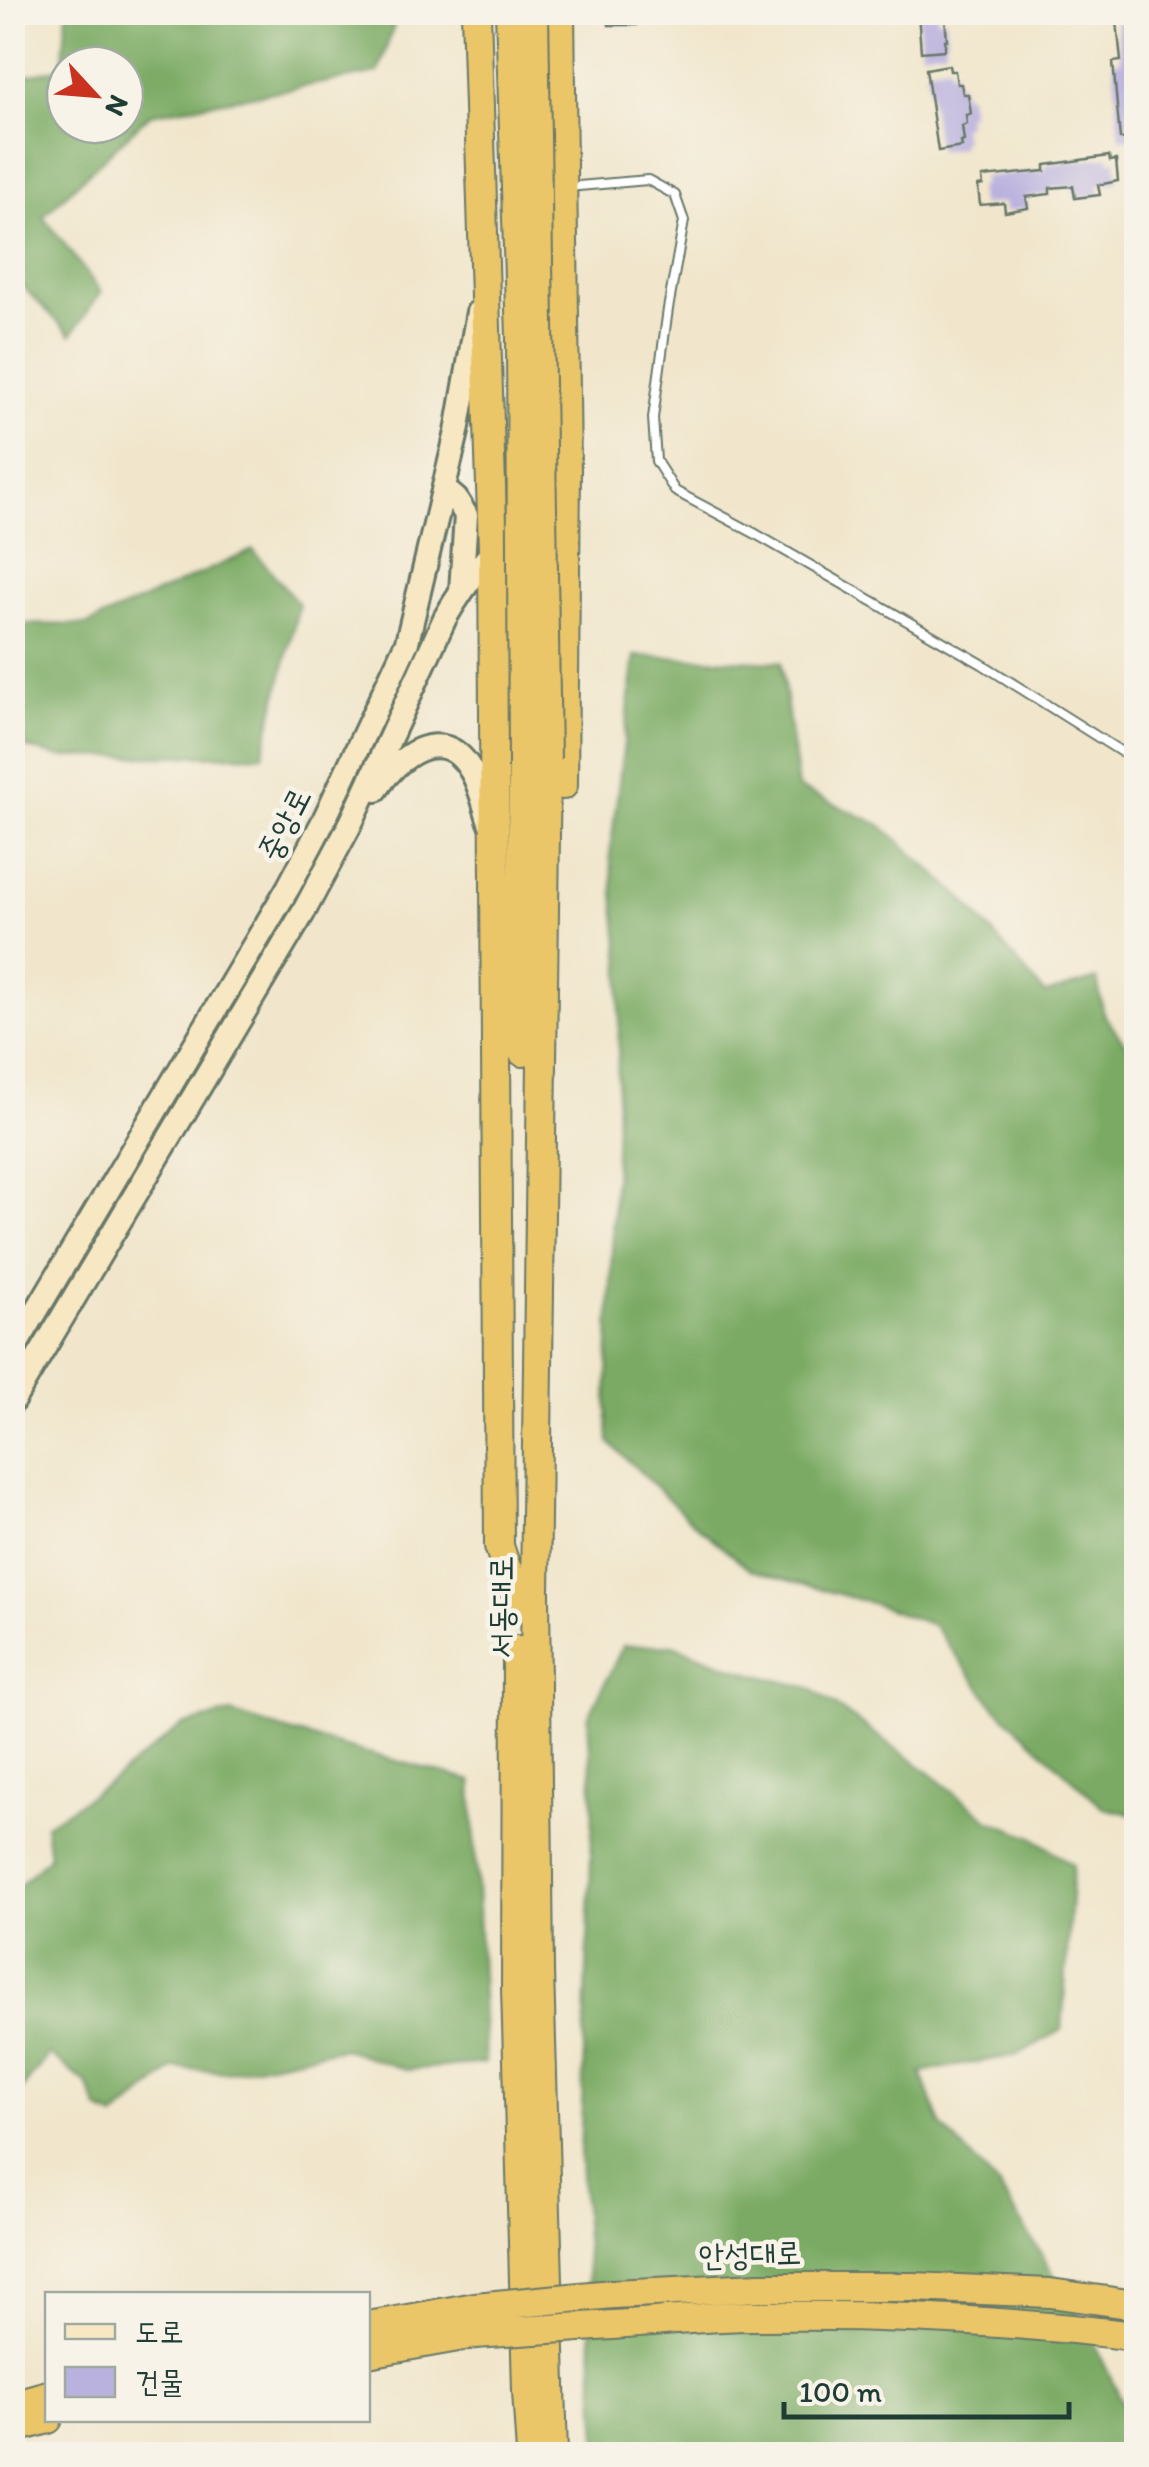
<svg xmlns="http://www.w3.org/2000/svg" width="1149" height="2467" font-family="Itim,'Poor Story',sans-serif">
<style>
.forest{fill:#7aaa64;stroke:#4c744c;stroke-width:2.5;fill-rule:evenodd}
.building{fill:#b9b1de}
.lines{fill:none;stroke-linecap:round;stroke-linejoin:round}
.service-casing{stroke:#687869;stroke-width:12}
.secondary-casing{stroke:#687869;stroke-width:28}
.trunk-casing{stroke:#687869;stroke-width:32}
.service{stroke:#fff;stroke-width:8}
.secondary{stroke:#f7e8c3;stroke-width:22}
.trunk{stroke:#ebc669;stroke-width:28}
.trunk-bridge-casing{stroke:#687869;stroke-width:32;stroke-linecap:butt}
.trunk-bridge{stroke:#ebc669;stroke-width:28}
.labels{text-anchor:middle;stroke-width:9;stroke-linejoin:round;paint-order:stroke}
.street-label{font-size:32px;fill:#1f3d34;stroke:#f7f3e8}
</style>
<rect width="100%" height="100%" fill="#f7f3e8"/>
<filter id="ink" filterUnits="userSpaceOnUse"><feTurbulence type="fractalNoise" baseFrequency=".01" numOctaves="2"/><feDisplacementMap in="SourceGraphic" scale="20" xChannelSelector="R" yChannelSelector="G"/><feConvolveMatrix kernelMatrix="1 2 1 2 8 2 1 2 1" color-interpolation-filters="sRGB"/></filter>
<filter id="wash" filterUnits="userSpaceOnUse"><feTurbulence type="fractalNoise" baseFrequency=".0048" numOctaves="4" result="noise"/><feDisplacementMap in="SourceGraphic" scale="40" xChannelSelector="R" yChannelSelector="G"/><feGaussianBlur stdDeviation="2.25" result="paint"/><feColorMatrix in="noise" values="0 0 0 0 0 0 0 0 0 0 0 0 0 0 0 0 0 1.4 0 .05"/><feComposite in="paint" operator="in"/></filter>
<g filter="url(#wash)">
<rect width="100%" height="100%" fill="#f1e6cc"/>
<path class="forest" d="M67,13V12L398,13L378,73L150,114L43,216L101,292L71,335L12,276L13,78L62,68ZM65,65H125V125H65Z
M253,550L299,604L263,755L60,757L13,744V624L87,625Z
M635,656L781,662L798,788L881,825L964,900L1045,994L1097,979L1104,1015L1136,1058V1815L1104,1808L994,1706L933,1625L871,1603L751,1570L692,1522L609,1442L607,1406L621,964L610,854Z
M673,1645L745,1672L810,1688L922,1767L991,1821L1033,1837L1073,1865L1062,2030L1017,2055L921,2072L941,2125L999,2187L1088,2329L1130,2419L1121,2454H599L580,2159L593,1806L588,1718L623,1646Z
M231,1713L293,1733L472,1781L485,2063L406,2070L342,2048L226,2072L174,2068L115,2118L98,2109L87,2084L49,2054L13,2101V1892L49,1857L45,1825L112,1781L182,1726Z"/>
<g id="blocks">
<path class="building" d="M609,12H637V25H609Z
M918,12H937L938,20L945,18L947,40H945V50L921,52Z
M1116,12H1136V138L1120,139L1113,62L1121,61Z
M949,65L950,71H955L957,84H961L963,94H968L971,114L966,115L967,124L962,126L964,141L961,142L962,147L938,151L926,69Z
M1109,156L1110,161L1116,160L1118,181L1098,185L1100,195L1075,198L1073,186L1050,188V194L1026,197L1028,208L1005,212L1004,203L980,205L978,186L983,185L982,177L1045,171V165Z"/>
</g>
</g>
<g filter="url(#ink)">
<use href="#blocks" fill-opacity="0" stroke="#687869" stroke-width="2.5"/>
<g class="lines">
<defs>
<path id="service" d="M567,187L648,180L675,195L684,221L668,309L653,418L656,461L675,491L754,533L982,664L1131,758L1136,760"/>
<path id="secondary" d="M444,489L456,499L466,515L461,591
M376,790C397,757 442,722 470,769C480,784 484,805 490,822
M12,1352L288,888L323,822L407,642L457,432L478,312
M12,1402L303,913L351,823L445,618C468,578 497,545 528,512"/>
<path id="trunk" d="M476,12L493,549L499,1546L518,1603
M560,12L566,470L563,785
M546,759L535,1593L539,1971L553,2454
M523,1052V769
M517,1650L516,1987L527,2391L531,2454
M612,2294L760,2287H913L1050,2293L1136,2305
M612,2325C660,2322 709,2316 757,2316C883,2314 1011,2321 1136,2336
M368,2326L475,2307
M368,2353L475,2334
M12,2405L48,2395
M12,2429L48,2419"/>
</defs>
<use href="#service" class="service-casing"/>
<use href="#secondary" class="secondary-casing"/>
<use href="#trunk" class="trunk-casing"/>
<use href="#service" class="service"/>
<use href="#secondary" class="secondary"/>
<use href="#trunk" class="trunk"/>
<defs>
<path id="trunk-bridge" d="M510,12L521,337L523,769
M534,12L546,759
M475,2307L612,2294
M475,2334L612,2325"/>
</defs>
<use href="#trunk-bridge" class="trunk-bridge-casing"/>
<use href="#trunk-bridge" class="trunk-bridge"/>
</g>
</g>
<g class="labels">
<g class="street-label">
<text transform="translate(284 824) rotate(-63)" y="11">중앙로</text>
<text transform="translate(501 1607) rotate(-90)" y="11">서동대로</text>
<text transform="translate(750 2254) rotate(-2)" y="11">안성대로</text>
</g>
</g>
<rect width="1149" height="2467" fill="none" stroke="#f7f3e8" stroke-width="50"/>
<rect x="45" y="2292" width="325" height="130" fill="#f7f3e8" stroke="#a1aaa0" stroke-width="2.5"/>
<rect x="65" y="2324" width="50" height="15" fill="#f7e8c3" stroke="#a1aaa0" stroke-width="2.5"/>
<text x="135" y="2342" font-size="30" fill="#1f3d34">도로</text>
<rect x="65" y="2367" width="50" height="30" fill="#b9b1de" stroke="#a1aaa0" stroke-width="2.5"/>
<text x="135" y="2392" font-size="30" fill="#1f3d34">건물</text>
<g transform="translate(95 95) rotate(116)"><circle r="48" fill="#f7f3e8" stroke="#a1aaa0" stroke-width="2.5"/>
<path d="M0-8L18 38L0 25L-18 38Z" fill="#c8321e"/>
<text y="-15" font-size="28" font-weight="bold" text-anchor="middle" fill="#1f3d34">N</text>
</g>
<path d="M784 2402v15h285v-15" fill="none" stroke="#1f3d34" stroke-width="5"/>
<text x="799" y="2402" font-size="30" fill="#1f3d34" stroke="#f7f3e8" stroke-width="8" paint-order="stroke">100 m</text>
</svg>
